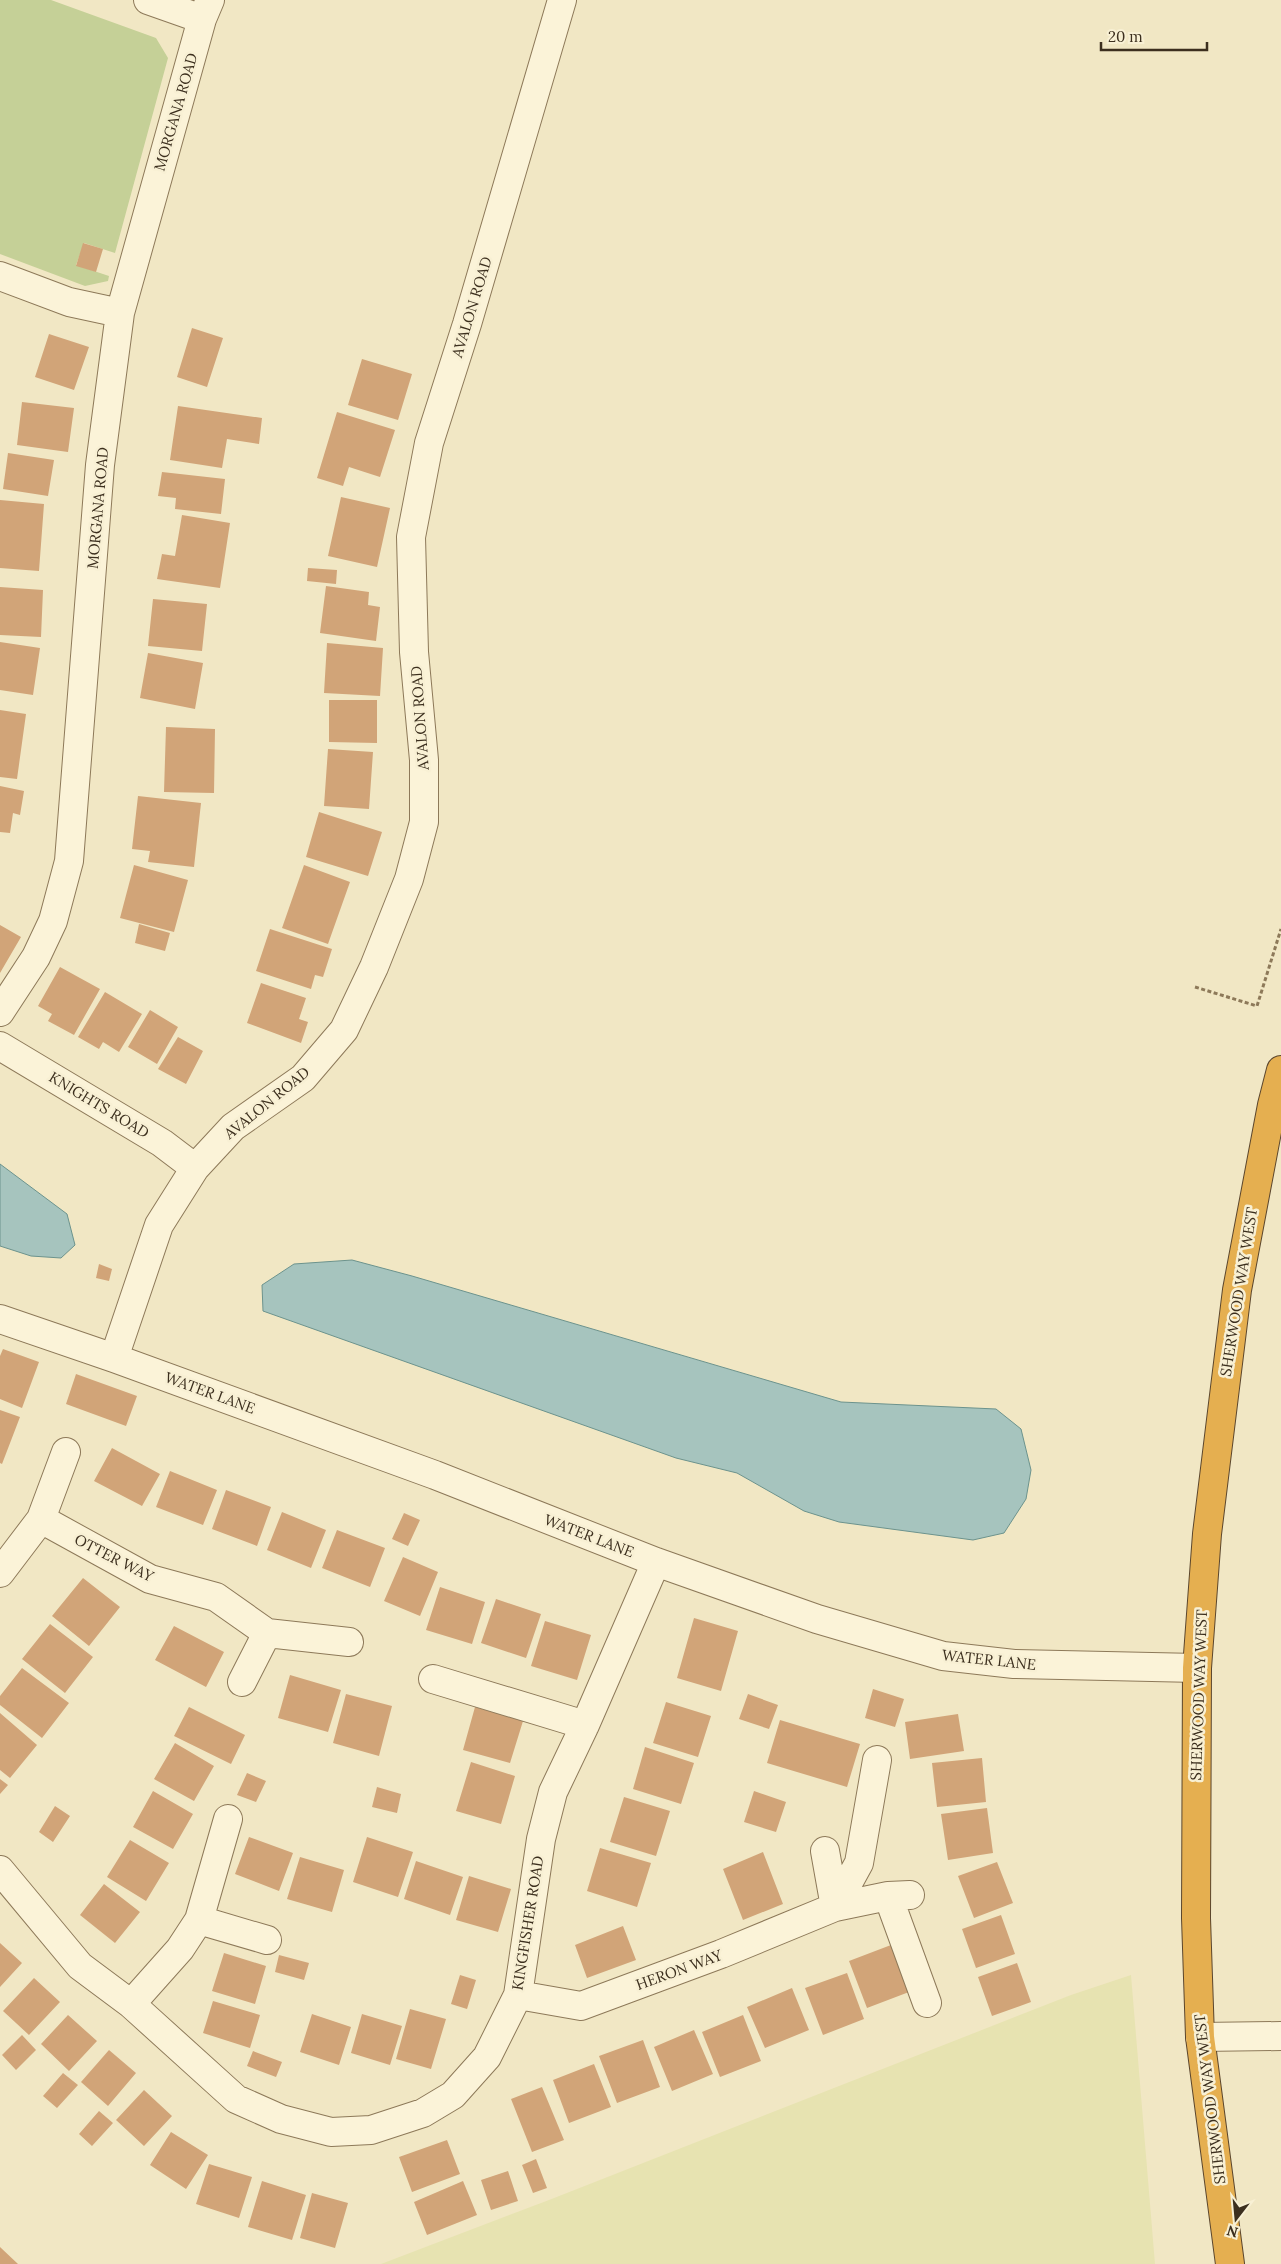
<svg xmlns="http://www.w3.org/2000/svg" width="1281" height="2264" font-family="Lora,serif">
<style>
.farmland{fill:#e7e3b1}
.green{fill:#c5d097}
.water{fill:#a6c4be;stroke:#6c938d}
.building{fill:#d1a478}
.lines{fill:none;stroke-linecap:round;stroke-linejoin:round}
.minor-casing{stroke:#8d7959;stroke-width:30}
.highway-casing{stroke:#5b462d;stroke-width:30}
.path{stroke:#8d7959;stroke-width:3;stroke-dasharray:4 2.5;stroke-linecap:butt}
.minor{stroke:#fbf3d8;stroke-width:28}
.highway{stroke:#e5af50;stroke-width:28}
.labels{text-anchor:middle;stroke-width:5;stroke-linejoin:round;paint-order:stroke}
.street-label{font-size:15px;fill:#3c2f1e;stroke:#f8f0d4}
</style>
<rect width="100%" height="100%" fill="#f1e7c4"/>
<path class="farmland" d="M1131,1975L1155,2264H381L549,2200L1071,1995Z"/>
<path class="green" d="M0,0H51L156,38L168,58L115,253L84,243L76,265L109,276L108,281L85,286L0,254Z"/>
<path class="water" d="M0,1164L67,1214L75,1245L61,1258L31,1256L0,1246Z
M352,1260L412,1276L841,1402L996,1409L1021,1429L1031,1470L1026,1499L1004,1533L973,1540L839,1522L804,1511L737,1473L676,1458L263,1311L262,1285L294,1264Z"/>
<path class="building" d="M83,243L103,249L96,272L76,266Z
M192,328L223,338L207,387L177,377Z
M49,334L89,347L74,390L35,377Z
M362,359L412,374L398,420L348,405Z
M22,402L74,408L68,452L17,445Z
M178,406L262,418L259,444L227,439L222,468L170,460Z
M337,412L395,430L380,477L349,467L343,486L317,478Z
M8,453L54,460L48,496L3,489Z
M162,472L225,479L221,514L175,509L176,498L158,496Z
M341,497L390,508L377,567L328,556Z
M0,500L44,504L39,571L0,568Z
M182,515L230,523L220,588L157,579L162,554L175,556Z
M308,568L337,570L336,584L307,581Z
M326,586L369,592L368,605L380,607L376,641L320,633Z
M0,587L43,590L41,637L0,635Z
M153,599L207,604L202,651L148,646Z
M0,642L40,648L33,695L0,690Z
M327,643L383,648L380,696L324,693Z
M148,653L203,663L195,709L140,698Z
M329,700H377V743L329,742Z
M0,710L26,714L17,779L0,777Z
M166,727L215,729L214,793L164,792Z
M328,749L373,752L369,809L324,806Z
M0,786L24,791L20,815L13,813L10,833L0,832Z
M138,796L201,803L194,867L148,862L150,851L132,849Z
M319,812L382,832L368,876L306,857Z
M134,865L188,880L174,932L120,918Z
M304,865L350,882L328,944L282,928Z
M139,924L170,933L165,951L135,943Z
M0,925L21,937L0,973Z
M270,929L332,949L323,977L315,975L311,989L256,971Z
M60,967L100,989L74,1035L48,1021L52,1014L38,1006Z
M261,983L306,998L299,1019L308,1022L301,1043L247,1023Z
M105,992L142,1014L119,1052L103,1042L99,1049L78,1037Z
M150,1010L178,1027L157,1064L128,1047Z
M178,1037L203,1051L186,1084L158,1069Z
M99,1264L112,1269L109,1281L96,1278Z
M3,1349L39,1362L22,1408L0,1399V1356Z
M76,1374L137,1396L126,1426L66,1404Z
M0,1410L20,1417L2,1464L0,1463Z
M112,1448L160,1474L142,1506L94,1481Z
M170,1471L217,1490L203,1525L156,1507Z
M226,1490L271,1507L257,1546L212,1529Z
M282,1512L326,1530L311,1568L267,1550Z
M404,1513L420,1520L408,1546L392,1539Z
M337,1530L385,1548L370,1587L322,1568Z
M403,1557L438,1572L420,1616L384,1601Z
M83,1578L120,1607L89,1646L52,1616Z
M440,1587L485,1602L472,1644L426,1630Z
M496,1599L541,1614L526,1658L481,1643Z
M694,1618L738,1631L721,1691L677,1678Z
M545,1621L591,1635L577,1680L531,1666Z
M50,1624L93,1657L65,1693L22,1659Z
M174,1626L224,1652L206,1687L155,1660Z
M22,1668L69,1703L42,1738L0,1705V1696Z
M290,1675L341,1690L328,1732L278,1718Z
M873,1689L904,1699L895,1727L865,1718Z
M346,1694L392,1706L379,1756L333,1743Z
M748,1694L778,1705L769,1729L739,1719Z
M666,1702L711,1716L698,1757L653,1743Z
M189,1707L245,1735L231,1764L174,1736Z
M475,1707L523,1721L510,1763L463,1750Z
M0,1713L37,1745L10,1778L0,1770Z
M958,1714L964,1751L910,1759L905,1722Z
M780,1720L860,1744L847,1787L767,1763Z
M175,1743L214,1766L194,1801L154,1779Z
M645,1747L694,1763L681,1804L633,1789Z
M982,1758L986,1802L937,1807L932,1763Z
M471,1762L515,1776L501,1824L456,1811Z
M247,1773L266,1781L256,1802L237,1795Z
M0,1779L8,1785L0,1794Z
M377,1787L401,1794L397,1813L372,1807Z
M153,1791L193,1814L173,1849L133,1827Z
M754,1791L786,1802L776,1832L744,1822Z
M624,1797L670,1811L656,1856L610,1842Z
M55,1806L70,1816L53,1842L39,1832Z
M987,1808L993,1853L948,1860L941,1814Z
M249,1837L293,1853L279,1891L235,1874Z
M367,1837L413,1852L398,1897L353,1882Z
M130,1840L169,1863L146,1901L107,1877Z
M600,1848L651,1863L637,1907L587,1891Z
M763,1852L783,1904L743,1920L723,1869Z
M300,1857L344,1870L332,1912L287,1899Z
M416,1861L463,1877L450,1915L404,1899Z
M997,1862L1013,1903L974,1918L958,1876Z
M469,1876L511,1889L498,1932L456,1920Z
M104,1884L140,1912L115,1943L80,1915Z
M1001,1915L1015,1954L976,1968L962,1929Z
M623,1926L636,1960L587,1978L575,1945Z
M0,1943L22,1963L0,1987Z
M891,1945L909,1992L867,2008L849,1961Z
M224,1953L266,1966L255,2004L212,1991Z
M279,1955L309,1963L304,1980L275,1972Z
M1017,1963L1031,2002L992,2016L978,1977Z
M847,1973L864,2019L823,2035L805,1988Z
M460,1975L476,1980L467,2009L451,2004Z
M34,1978L60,2002L29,2035L3,2011Z
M792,1988L809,2030L765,2048L747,2007Z
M213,2001L260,2015L250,2048L203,2033Z
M410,2009L446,2019L431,2069L396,2059Z
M312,2014L351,2027L339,2065L300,2052Z
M362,2014L402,2026L390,2065L351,2053Z
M68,2015L97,2041L69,2071L41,2044Z
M743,2015L761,2061L720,2077L702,2032Z
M694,2030L713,2074L672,2091L654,2047Z
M22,2035L36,2050L16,2070L2,2055Z
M643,2040L660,2087L617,2103L599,2056Z
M109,2050L136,2073L108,2106L81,2082Z
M253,2051L282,2062L276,2077L247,2066Z
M594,2064L611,2107L569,2123L553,2080Z
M63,2073L78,2085L57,2108L43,2096Z
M542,2087L564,2140L532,2152L511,2099Z
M144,2090L172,2116L144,2146L116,2120Z
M99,2111L113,2123L92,2146L79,2134Z
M171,2132L208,2155L186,2189L150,2165Z
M447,2140L460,2174L412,2192L399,2157Z
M536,2159L547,2188L533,2193L522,2165Z
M209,2164L252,2177L239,2218L196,2204Z
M508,2171L518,2201L491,2210L481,2180Z
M262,2181L306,2195L292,2240L248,2227Z
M463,2181L477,2215L427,2235L414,2202Z
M312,2193L348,2203L335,2248L300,2238Z
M0,2247L18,2264H0Z"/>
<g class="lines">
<defs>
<path id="minor" d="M148,0L202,19
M0,276L69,302L120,313
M0,1012L36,957L53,921L69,861L100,465L120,313L202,19L210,0
M0,1046L162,1143L195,1168
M0,1319L114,1358L435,1475L656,1562L817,1619L943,1656L1014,1664L1197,1668
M114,1358L159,1225L195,1168L233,1127L303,1078L344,1030L374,967L409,879L424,822V760L414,652L411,537L429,443L467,324L562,0
M41,1519L66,1452
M0,1573L41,1519L150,1579L216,1597L267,1633L242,1682
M267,1633L349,1642
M433,1679L585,1725
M0,1870L80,1966L131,2004L236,2099L281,2119L331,2132L371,2130L423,2113L453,2095L487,2057L518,1995L541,1839L553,1792L585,1725L656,1562
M888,1896L927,2003
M835,1907L859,1863L877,1760
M835,1907L888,1896L910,1895
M199,1920L267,1940
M518,1995L581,2006L721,1954L835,1907L825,1851
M131,2004L180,1949L199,1920L228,1819
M1200,2037L1281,2036"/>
<path id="highway" d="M1230,2264L1200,2037L1196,1918L1197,1668L1207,1534L1237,1290L1272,1105L1281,1070"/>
</defs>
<use href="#minor" class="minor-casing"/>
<use href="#highway" class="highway-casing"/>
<path class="path" d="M1195,987L1257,1006L1281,929"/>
<use href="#minor" class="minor"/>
<use href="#highway" class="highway"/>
</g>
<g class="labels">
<g class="street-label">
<text transform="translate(176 112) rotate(-74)" y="5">MORGANA ROAD</text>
<text transform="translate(472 307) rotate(-73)" y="5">AVALON ROAD</text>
<text transform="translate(98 508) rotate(-85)" y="5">MORGANA ROAD</text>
<text transform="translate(420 718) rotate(-94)" y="5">AVALON ROAD</text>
<text transform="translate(267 1103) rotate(-39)" y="5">AVALON ROAD</text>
<text transform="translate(99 1105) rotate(31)" y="5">KNIGHTS ROAD</text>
<text transform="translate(1239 1292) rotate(-81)" y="5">SHERWOOD WAY WEST</text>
<text transform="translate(210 1393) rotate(20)" y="5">WATER LANE</text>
<text transform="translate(589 1536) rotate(21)" y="5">WATER LANE</text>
<text transform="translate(114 1558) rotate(27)" y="5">OTTER WAY</text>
<text transform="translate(989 1660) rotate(6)" y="5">WATER LANE</text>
<text transform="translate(1199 1695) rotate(-88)" y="5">SHERWOOD WAY WEST</text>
<text transform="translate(528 1923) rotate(-81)" y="5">KINGFISHER ROAD</text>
<text transform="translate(679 1970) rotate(-20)" y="5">HERON WAY</text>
<text transform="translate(1210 2099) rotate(-97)" y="5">SHERWOOD WAY WEST</text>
</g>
</g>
<g transform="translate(1236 2219) rotate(196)" stroke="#f8f0d4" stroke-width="4" paint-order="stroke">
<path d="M0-4L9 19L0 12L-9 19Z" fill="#3c2f1e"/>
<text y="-8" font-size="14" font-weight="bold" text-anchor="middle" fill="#3c2f1e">N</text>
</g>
<path d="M1101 42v8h106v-8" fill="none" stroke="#3c2f1e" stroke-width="2.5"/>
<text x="1108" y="42" font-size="15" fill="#3c2f1e" stroke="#f8f0d4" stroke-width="4" paint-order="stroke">20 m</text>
</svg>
